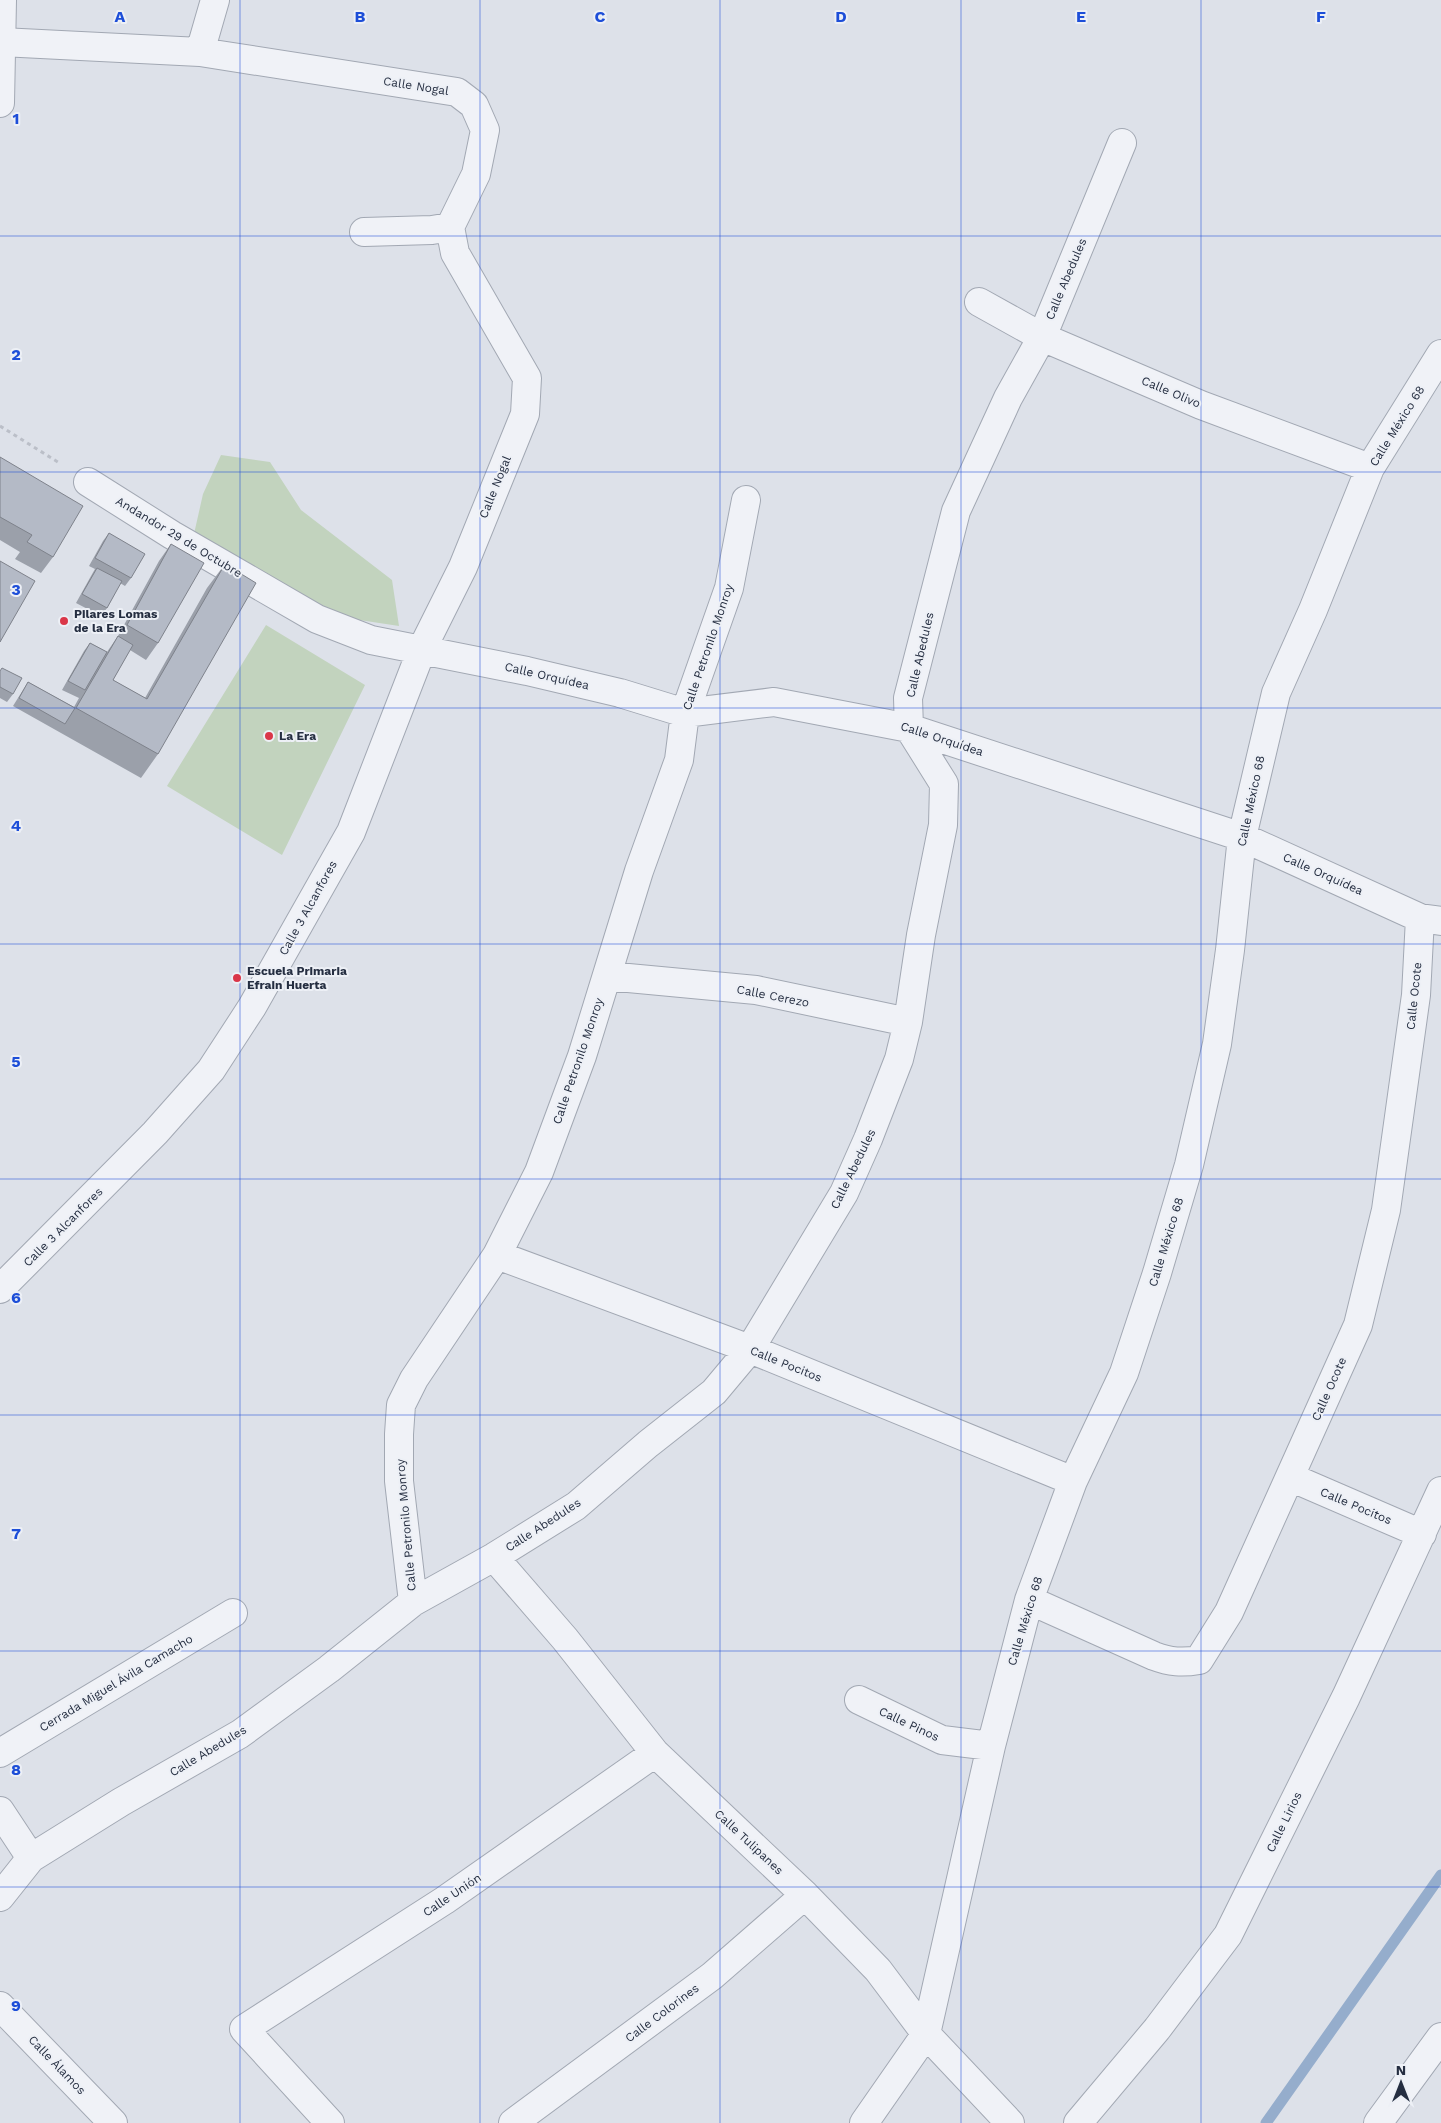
<svg xmlns="http://www.w3.org/2000/svg" width="1441" height="2123" font-family="'Work Sans',sans-serif">
<style>
.green{fill:#c2d3be}
.lines{fill:none;stroke-linecap:round;stroke-linejoin:round}
.stream{stroke:#95adcc;stroke-width:11}
.minor-casing{stroke:#a2a8b3;stroke-width:30}
.tertiary-casing{stroke:#a2a8b3;stroke-width:30}
.path{stroke:#bbbfc8;stroke-width:3;stroke-dasharray:4 4;stroke-linecap:butt}
.minor{stroke:#f0f2f7;stroke-width:28}
.tertiary{stroke:#f0f2f7;stroke-width:28}
.wall{fill:#9ba0aa}
.building{fill:#b4bac6;stroke:#7e828b}
.grid{fill:none;stroke:#1d4ed8;stroke-width:1;stroke-opacity:0.55}
.poi-dot{fill:#da3648;stroke:#edf0f6;stroke-width:2}
.labels{text-anchor:middle;stroke-width:4;stroke-linejoin:round;paint-order:stroke}
.street-label{font-size:12px;fill:#252e41;stroke:#edf0f6}
.poi-label{font-size:12px;font-weight:bold;fill:#252e41;stroke:#edf0f6;text-anchor:start}
.grid-label{font-size:16px;text-anchor:middle;font-weight:bold;fill:#1d4ed8;stroke:#edf0f6;stroke-width:4;stroke-linejoin:round;paint-order:stroke}
</style>
<rect width="100%" height="100%" fill="#dde1e9"/>
<path class="green" d="M221,455L270,462L301,510L392,580L399,626L333,616L194,534L203,494Z
M266,625L365,685L282,855L167,786Z"/>
<g class="lines">
<path class="stream" d="M1266,2123L1441,1875"/>
<defs>
<path id="minor" d="M200,52L215,0
M364,232L432,230L450,227
M979,302L1042,337L1201,405L1370,468
M88,482L172,535L317,619L371,640L527,671L620,693L685,713L774,702L909,728L1242,837L1420,918L1441,921
M607,976L756,990L908,1022
M497,1255L750,1349L1073,1481
M0,1289L155,1133L211,1070L252,1007L351,832L422,649L463,567L525,414L527,378L455,253L450,227L476,174L485,130L474,105L457,92L200,52L1,42
M1290,1477L1422,1534
M494,1557L565,1639L655,1753L805,1895L878,1970L926,2034L1010,2123
M1029,1600L1154,1656C1170,1662 1182,1663 1199,1660L1229,1612L1358,1325L1386,1210L1416,995L1420,918
M413,1602L399,1481V1434L401,1405L414,1379L497,1255L539,1172L582,1056L639,871L679,760L685,713L729,588L746,500
M859,1700L942,1740L991,1746
M0,1753L233,1613
M0,1811L31,1858
M0,1897L31,1858L121,1802L240,1734L329,1669L413,1602L494,1557L576,1506L648,1444L714,1392L750,1349L844,1193L868,1139L899,1059L908,1022L921,935L943,825L944,784L909,728L908,698L956,511L1008,398L1042,337L1122,143
M0,2006L113,2123
M330,2123L244,2029L445,1900L655,1753
M513,2123L712,1976L805,1895
M864,2123L926,2034L991,1746L1029,1600L1073,1481L1124,1373L1157,1273L1189,1165L1217,1044L1230,950L1242,837L1276,693L1313,610L1370,468L1441,354
M1078,2123L1157,2029L1228,1935L1346,1697L1441,1491"/>
<path id="tertiary" d="M0,103L2,0
M1378,2123L1441,2037"/>
</defs>
<use href="#minor" class="minor-casing"/>
<use href="#tertiary" class="tertiary-casing"/>
<path class="path" d="M0,426L61,464"/>
<use href="#minor" class="minor"/>
<use href="#tertiary" class="tertiary"/>
</g>
<path class="wall" d="M0,457L53,557L41,573L15,559L20,552L0,540Z
M109,533L131,578L125,586L120,583L107,608L101,616L76,603L91,576L95,569L89,566L103,541Z
M171,544L158,643L146,660L130,650L113,680L145,698L207,588L225,564L158,754L141,778L13,706L28,682L74,707L79,698L62,690L84,651L90,643L107,652L118,636L159,561Z
M0,671L13,694L7,702L0,698Z"/>
<path class="building" d="M0,457L83,506L53,557L27,542L32,535L0,517Z
M109,533L145,554L131,578L95,558Z
M171,544L204,563L158,643L127,625Z
M0,561L35,581L0,642Z
M225,564L256,583L158,754L76,708L118,636L133,645L113,680L147,699Z
M97,568L122,581L107,608L82,594Z
M90,643L107,652L85,690L68,681Z
M2,668L22,678L13,694L0,687V671Z
M28,682L75,708L65,724L19,698Z"/>
<path class="grid" d="M240,0V2123M480,0V2123M720,0V2123M961,0V2123M1201,0V2123M0,236H1441M0,472H1441M0,708H1441M0,944H1441M0,1179H1441M0,1415H1441M0,1651H1441M0,1887H1441"/>
<g class="poi-dot">
<circle cx="64" cy="621" r="5"/>
<circle cx="269" cy="736" r="5"/>
<circle cx="237" cy="978" r="5"/>
</g>
<g class="labels">
<g class="street-label">
<text transform="translate(416 86) rotate(9)" y="4">Calle Nogal</text>
<text transform="translate(1066 279) rotate(-67)" y="4">Calle Abedules</text>
<text transform="translate(1171 392) rotate(23)" y="4">Calle Olivo</text>
<text transform="translate(1397 426) rotate(-58)" y="4">Calle México 68</text>
<text transform="translate(495 487) rotate(-68)" y="4">Calle Nogal</text>
<text transform="translate(179 537) rotate(31)" y="4">Andandor 29 de Octubre</text>
<text transform="translate(708 647) rotate(-71)" y="4">Calle Petronilo Monroy</text>
<text transform="translate(920 655) rotate(-77)" y="4">Calle Abedules</text>
<text transform="translate(547 676) rotate(13)" y="4">Calle Orquídea</text>
<text transform="translate(942 739) rotate(18)" y="4">Calle Orquídea</text>
<text transform="translate(1251 801) rotate(-78)" y="4">Calle México 68</text>
<text transform="translate(1323 874) rotate(24)" y="4">Calle Orquídea</text>
<text transform="translate(308 908) rotate(-61)" y="4">Calle 3 Alcanfores</text>
<text transform="translate(773 996) rotate(11)" y="4">Calle Cerezo</text>
<text transform="translate(1414 996) rotate(-84)" y="4">Calle Ocote</text>
<text transform="translate(578 1061) rotate(-71)" y="4">Calle Petronilo Monroy</text>
<text transform="translate(853 1169) rotate(-64)" y="4">Calle Abedules</text>
<text transform="translate(63 1227) rotate(-45)" y="4">Calle 3 Alcanfores</text>
<text transform="translate(1166 1242) rotate(-73)" y="4">Calle México 68</text>
<text transform="translate(786 1364) rotate(22)" y="4">Calle Pocitos</text>
<text transform="translate(1329 1389) rotate(-66)" y="4">Calle Ocote</text>
<text transform="translate(1356 1506) rotate(23)" y="4">Calle Pocitos</text>
<text transform="translate(406 1525) rotate(-95)" y="4">Calle Petronilo Monroy</text>
<text transform="translate(543 1525) rotate(-33)" y="4">Calle Abedules</text>
<text transform="translate(1025 1621) rotate(-73)" y="4">Calle México 68</text>
<text transform="translate(116 1683) rotate(-31)" y="4">Cerrada Miguel Ávila Camacho</text>
<text transform="translate(909 1724) rotate(25)" y="4">Calle Pinos</text>
<text transform="translate(208 1751) rotate(-31)" y="4">Calle Abedules</text>
<text transform="translate(1284 1822) rotate(-64)" y="4">Calle Lirios</text>
<text transform="translate(749 1842) rotate(43)" y="4">Calle Tulipanes</text>
<text transform="translate(452 1895) rotate(-34)" y="4">Calle Unión</text>
<text transform="translate(662 2013) rotate(-37)" y="4">Calle Colorines</text>
<text transform="translate(57 2065) rotate(46)" y="4">Calle Álamos</text>
</g>
<g class="poi-label">
<text x="74" y="618">Pilares Lomas<tspan x="74" dy="14">de la Era</tspan></text>
<text x="279" y="740">La Era</text>
<text x="247" y="975">Escuela Primaria<tspan x="247" dy="14">Efrain Huerta</tspan></text>
</g>
</g>
<g class="grid-label">
<text x="120" y="22">A</text>
<text x="360" y="22">B</text>
<text x="600" y="22">C</text>
<text x="841" y="22">D</text>
<text x="1081" y="22">E</text>
<text x="1321" y="22">F</text>
<text x="16" y="124">1</text>
<text x="16" y="360">2</text>
<text x="16" y="595">3</text>
<text x="16" y="831">4</text>
<text x="16" y="1067">5</text>
<text x="16" y="1303">6</text>
<text x="16" y="1539">7</text>
<text x="16" y="1775">8</text>
<text x="16" y="2011">9</text>
</g>
<g transform="translate(1401 2083)" stroke="#edf0f6" stroke-width="4" paint-order="stroke">
<path d="M0-4L9 19L0 12L-9 19Z" fill="#252e41"/>
<text y="-8" font-size="14" font-weight="bold" text-anchor="middle" fill="#252e41">N</text>
</g>
</svg>
